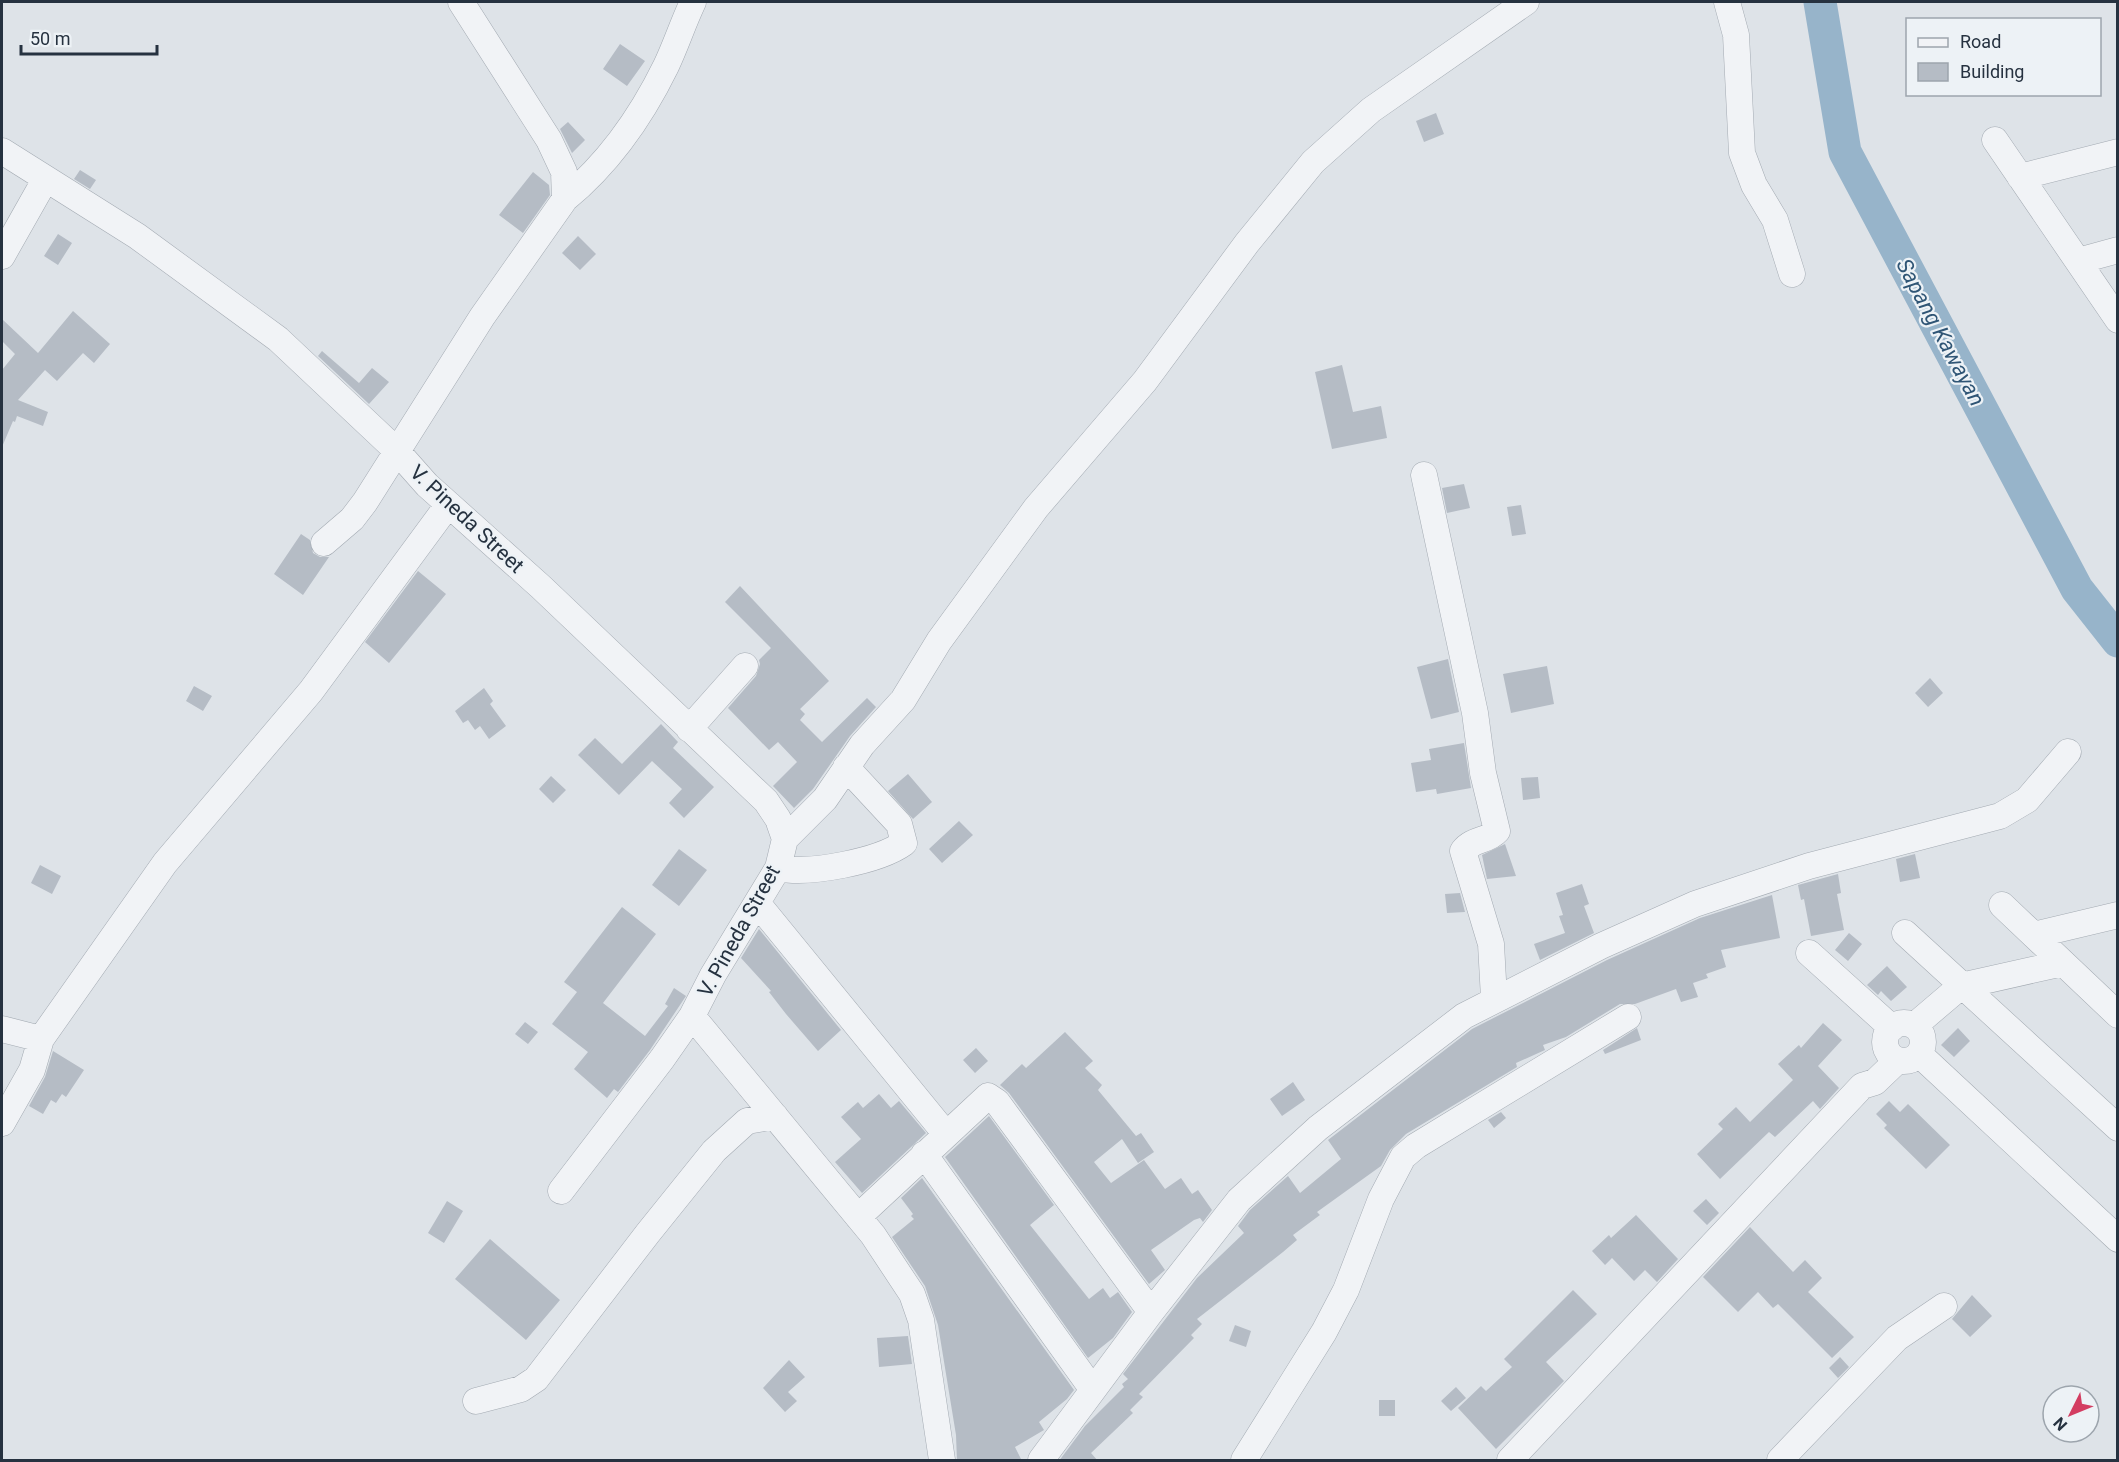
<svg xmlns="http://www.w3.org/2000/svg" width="2119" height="1462" font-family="Roboto,sans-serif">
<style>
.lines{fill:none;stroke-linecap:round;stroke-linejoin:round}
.river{stroke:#97b4ca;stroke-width:33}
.building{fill:#b5bcc5}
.minor-casing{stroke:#a3aab2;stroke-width:27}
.minor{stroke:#f1f3f6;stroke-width:26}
.labels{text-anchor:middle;stroke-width:4.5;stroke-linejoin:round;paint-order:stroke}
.street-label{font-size:21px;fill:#263240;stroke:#edf2f6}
.water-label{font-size:22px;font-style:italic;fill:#2f5575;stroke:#edf2f6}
</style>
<rect width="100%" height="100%" fill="#dee3e8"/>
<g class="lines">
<path class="river" d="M1820,2L1845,152L2077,589L2118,641"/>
</g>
<path class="building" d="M620,44L645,61L627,86L603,69Z
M1436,113L1444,134L1424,142L1416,121Z
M568,122L585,140L572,153L560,129Z
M80,170L96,180L90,189L74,179Z
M533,172L549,185L550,195L523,233L499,215Z
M58,234L72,243L58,265L44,256Z
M578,236L596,254L580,270L562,253Z
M73,311L110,344L94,363L83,353L57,381L45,370L18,400L48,412L43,426L17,416L15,422L13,421L2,447V370L15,354L2,341V319L38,353Z
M322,351L359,383L372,368L389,382L369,404L318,356Z
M1342,365L1353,412L1381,406L1387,438L1332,449L1315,372Z
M1464,484L1470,508L1447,513L1442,488Z
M1521,505L1526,534L1512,536L1507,507Z
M301,534L310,540L313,553L320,557H329L303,595L274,574Z
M418,571L446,594L389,663L365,642Z
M740,586L829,681L800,709L805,714L800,720L822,742L867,698L876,707L850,736L813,789L794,808L773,786L797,762L778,742L769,750L728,708L756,676L760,664L759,660L771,648L725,602Z
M1448,659L1459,712L1431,719L1417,667Z
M1547,666L1554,704L1511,713L1503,674Z
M1930,678L1943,693L1928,707L1915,693Z
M194,686L212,696L203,711L186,701Z
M484,688L493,701L490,704L506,726L489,739L480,726L475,730L468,720L463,723L455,711Z
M661,724L678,742L673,748L714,787L684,818L669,803L682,789L652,761L619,795L578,755L595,738L622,764Z
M1464,743L1471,788L1437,794L1436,789L1416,792L1411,763L1431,760L1429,749Z
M908,774L932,802L913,819L888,791Z
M551,776L566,790L553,803L539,789Z
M1538,777L1540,798L1523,800L1521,778Z
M959,821L973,835L942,863L929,849Z
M1505,844L1516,876L1487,879L1482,855Z
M679,849L707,870L679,906L652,885Z
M1915,854L1920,878L1900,882L1896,859Z
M40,865L61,876L52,894L31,883Z
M1838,874L1841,893L1837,894L1844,930L1811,936L1804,899L1801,900L1798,885Z
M1582,884L1589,904L1584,906L1594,933L1540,960L1534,944L1565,933L1559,916L1563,915L1556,893Z
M1460,893L1465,912L1447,913L1445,894Z
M1772,895L1780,938L1721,950L1726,967L1706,974L1708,978L1693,983L1698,997L1681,1002L1676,989L1635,1004H1620L1566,1037L1543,1045L1545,1050L1516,1063L1517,1067L1406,1134L1390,1150L1381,1166L1317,1212L1320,1215L1293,1235L1297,1240L1283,1252L1197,1319L1202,1324L1191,1335L1194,1338L1139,1394L1143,1397L1130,1410L1133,1413L1091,1453L1098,1461H1059L1085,1426L1124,1387L1122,1384L1128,1379L1123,1374L1197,1278L1244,1233L1238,1226L1250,1210L1288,1176L1300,1193L1341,1159L1328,1140L1472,1029L1607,960L1700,918Z
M622,907L656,934L603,1003L645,1036L668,1006L665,1004L674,988L686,996L650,1050L618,1092L614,1089L607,1098L574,1069L588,1052L552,1024L577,992L564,982Z
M759,929L841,1030L818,1051L786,1014L769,992L771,991L741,958Z
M1849,933L1862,944L1848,961L1835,950Z
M1887,966L1907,987L1891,1001L1881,991L1878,995L1867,985Z
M525,1022L538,1032L528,1044L515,1034Z
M1823,1023L1842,1040L1818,1066L1839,1088L1820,1109L1813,1101L1775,1137L1769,1132L1720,1179L1697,1154L1723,1129L1718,1124L1736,1107L1750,1122L1793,1080L1778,1064L1799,1045L1801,1048Z
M1637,1028L1641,1040L1605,1054L1603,1050Z
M1958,1028L1970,1041L1954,1057L1941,1045Z
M1065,1032L1093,1061L1085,1068L1102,1085L1098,1090L1136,1136L1141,1133L1154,1152L1138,1163L1122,1139L1094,1162L1111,1183L1144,1160L1165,1189L1181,1178L1192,1194L1198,1190L1212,1210L1203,1222L1200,1218L1194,1220L1151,1250L1165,1270L1149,1284L1009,1093L1000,1085L1022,1064L1026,1068Z
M976,1048L988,1061L975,1073L963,1060Z
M53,1051L84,1070L66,1097L62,1094L56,1103L51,1100L43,1114L29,1106L45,1077Z
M1293,1082L1305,1100L1282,1116L1270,1099Z
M879,1094L891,1108L899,1101L926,1133L862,1193L835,1162L861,1139L841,1117L858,1102L863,1108Z
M1889,1101L1900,1112L1908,1104L1950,1145L1926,1169L1884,1128L1887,1125L1876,1114Z
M1501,1112L1506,1118L1494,1128L1488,1120Z
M989,1116L1054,1205L1030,1225L1089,1299L1103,1288L1110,1298L1118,1292L1132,1312L1113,1338L1088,1358L945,1157Z
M922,1178L1074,1390L1067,1399L1039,1422L1044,1430L1015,1447L1022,1461H957L956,1435L938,1325L925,1286L892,1237L914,1219L911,1216L913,1214L901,1198Z
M1706,1199L1719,1213L1707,1225L1693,1211Z
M447,1201L463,1211L444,1243L428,1233Z
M1636,1215L1678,1259L1657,1282L1645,1270L1634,1281L1612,1258L1605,1265L1592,1251L1609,1235L1611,1238Z
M1750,1227L1793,1272L1805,1260L1822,1278L1808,1292L1854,1337L1832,1358L1778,1304L1773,1308L1758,1292L1738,1312L1703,1277Z
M490,1239L560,1300L526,1340L455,1279Z
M1573,1290L1597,1314L1546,1362L1564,1381L1496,1449L1458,1408L1481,1386L1486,1391L1512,1367L1504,1359Z
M1972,1295L1992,1316L1970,1337L1952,1319Z
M1235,1325L1251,1331L1246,1347L1229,1341Z
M908,1336L912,1364L879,1367L877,1338Z
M1840,1357L1849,1367L1838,1378L1829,1368Z
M789,1360L805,1377L788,1392L797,1401L785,1412L763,1388Z
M1456,1387L1466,1398L1451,1411L1441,1401Z
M1379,1400H1395V1416H1379Z"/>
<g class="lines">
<defs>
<path id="minor" d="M1727,2L1736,35L1742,153L1754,185L1775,220L1792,274
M1995,140L2118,320
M2,151L137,236L278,339L396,450L427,485L541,587L766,801L778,819L785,839L778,868L713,975L692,1016L873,1235L912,1294L921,1320L942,1460
M2020,177L2118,152
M565,199C609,163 641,117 666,66C676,45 683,23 693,2
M2,256L45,180
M2078,261L2118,250
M1424,475L1475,713L1483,773L1497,831C1487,842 1473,838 1463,851L1491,944L1494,998
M324,543L352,519L365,502L482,317L565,199L564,172L549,140L461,2
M689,729L745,666
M785,839L825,799L862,745L903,700L939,641L1036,508L1145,381L1247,243L1313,162L1371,110L1526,2
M778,868C809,875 879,861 904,843L899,824L846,767
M758,904L945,1133
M2002,905L2118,1015
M1905,933L2118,1128
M2034,935L2118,915
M1809,953L1892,1028
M1885 1042a19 19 0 1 1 38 0a19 19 0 1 1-38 0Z
M1914,1026L1961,986L2063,963
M2,1029L41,1039L165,863L311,691L448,505
M1919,1054L2118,1239
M2,1123L32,1070L41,1039
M924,1154L1093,1390
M561,1191L662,1059L692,1016
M858,1217L988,1096L997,1102L1151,1312
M476,1401L521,1389L536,1379L648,1233L714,1151L747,1121L775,1116
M1041,1460L1151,1312L1239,1200L1318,1128L1464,1016L1601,946L1695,904L1809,866L2000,816L2027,800L2068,752
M1244,1460L1324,1332L1346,1290L1381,1199L1403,1157L1416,1146L1628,1017
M1510,1460L1862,1086L1875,1082L1898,1060
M1780,1460L1897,1338L1944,1306"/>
</defs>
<use href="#minor" class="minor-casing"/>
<use href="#minor" class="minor"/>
</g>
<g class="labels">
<g class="street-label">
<text transform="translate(467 519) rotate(43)" y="7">V. Pineda Street</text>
<text transform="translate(739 931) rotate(-61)" y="7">V. Pineda Street</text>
</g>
<g class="water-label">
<text transform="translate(1941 332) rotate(62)" y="8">Sapang Kawayan</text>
</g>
</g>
<rect width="2119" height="1462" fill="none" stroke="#263240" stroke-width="6"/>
<rect x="1906" y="18" width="195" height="78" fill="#edf2f6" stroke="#9da5ad" stroke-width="1.5"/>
<rect x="1918" y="38" width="30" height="9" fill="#f1f3f6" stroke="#9da5ad" stroke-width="1.5"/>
<text x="1960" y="48" font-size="18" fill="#263240">Road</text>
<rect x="1918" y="63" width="30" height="18" fill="#b5bcc5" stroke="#9da5ad" stroke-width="1.5"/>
<text x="1960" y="78" font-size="18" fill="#263240">Building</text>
<g transform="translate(2071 1414) rotate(227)"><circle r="28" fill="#edf2f6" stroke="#9da5ad" stroke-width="1.5"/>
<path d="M0-4.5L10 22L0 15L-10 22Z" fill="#d33d61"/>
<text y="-9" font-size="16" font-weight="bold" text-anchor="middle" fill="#263240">N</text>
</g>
<path d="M21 45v9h136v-9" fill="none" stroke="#263240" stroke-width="3"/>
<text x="30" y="45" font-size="18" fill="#263240" stroke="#edf2f6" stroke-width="4.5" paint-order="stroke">50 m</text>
</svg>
